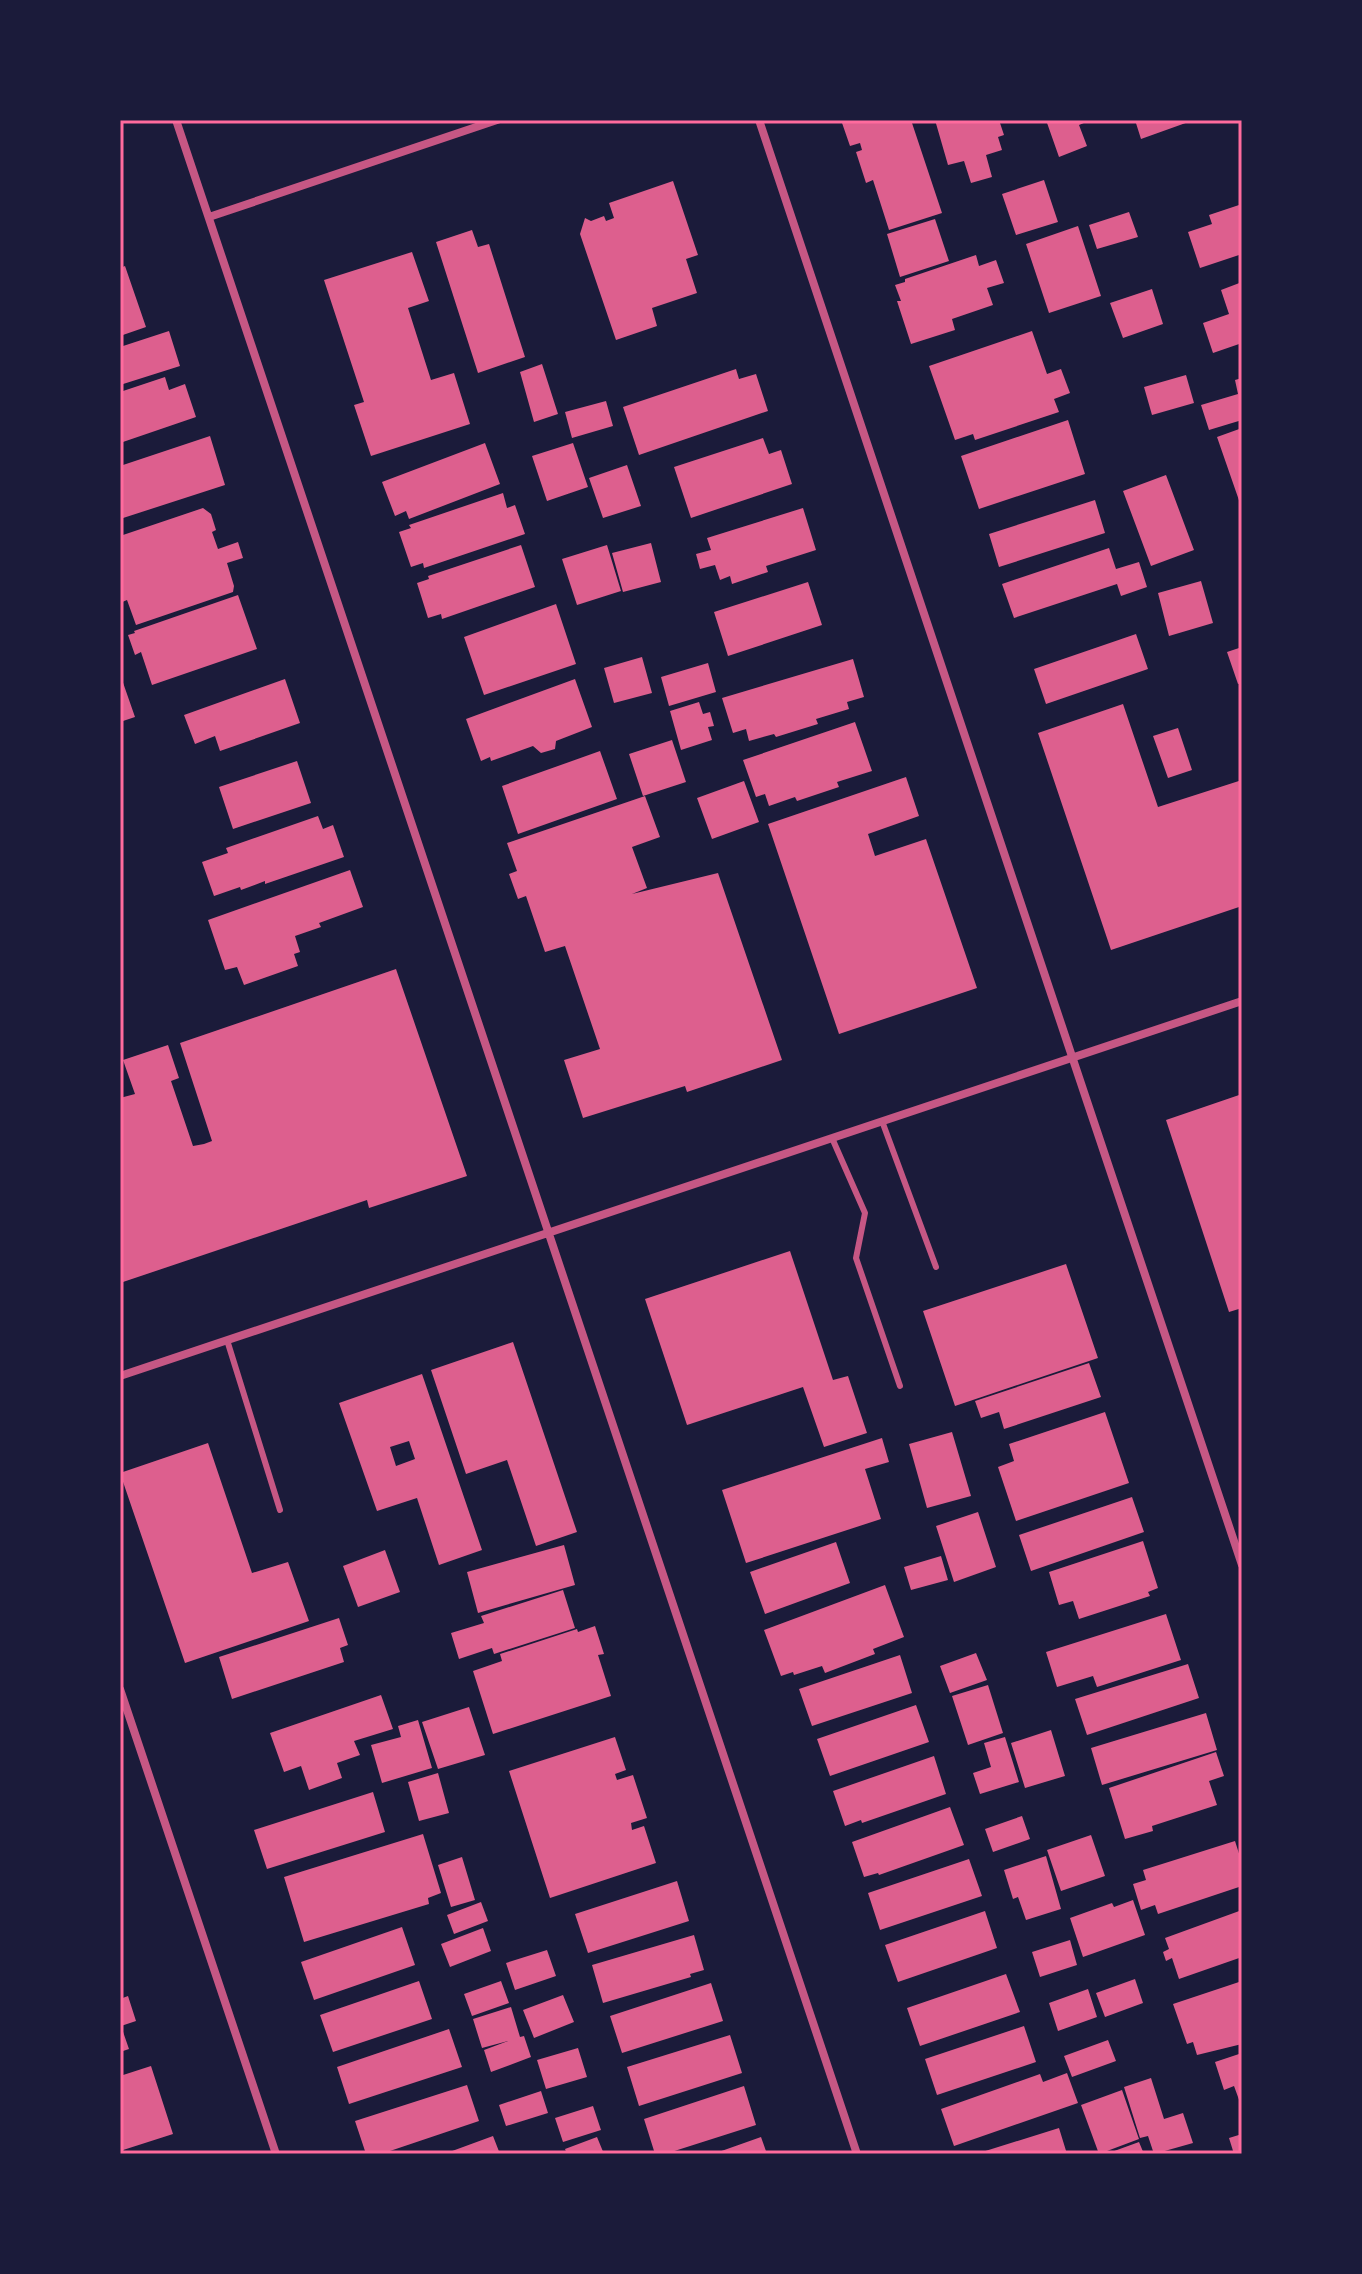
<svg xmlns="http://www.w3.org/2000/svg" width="1362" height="2274" font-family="'Public Sans',sans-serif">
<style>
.building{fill:#dd5f8e;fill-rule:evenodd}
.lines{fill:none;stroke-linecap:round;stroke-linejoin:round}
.service{stroke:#c65784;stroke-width:6}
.minor{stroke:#c65784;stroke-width:8}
.neatline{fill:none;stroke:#ff6b9d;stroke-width:3}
</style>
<rect width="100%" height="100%" fill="#1b1b3a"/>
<path class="building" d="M841,120H911L942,213L889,230L873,180L866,183L856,152L862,150L860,143L850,146Z
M935,120H999L1004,135L998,137L1002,150L986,155L992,177L971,183L964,161L948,165Z
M1046,120H1091L1079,125L1087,146L1059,157Z
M1135,120H1194L1141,139Z
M1044,180L1058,222L1016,235L1002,194Z
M673,181L698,255L686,259L697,293L652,308L657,326L616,340L580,234L585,218L591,221L604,216L606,221L614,218L609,203Z
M1242,204V254L1200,268L1188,232L1212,224L1209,215Z
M1129,212L1138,237L1097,249L1089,225Z
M935,219L949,261L900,277L887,234Z
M1078,226L1101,296L1049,313L1026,244Z
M472,230L478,247L489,244L525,357L478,373L436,242Z
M412,252L429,301L408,308L431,380L454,373L470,424L371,456L354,405L364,402L324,280Z
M976,255L979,266L996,260L1004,283L987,288L993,305L952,319L955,330L911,344L897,301H901L895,285L905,282V279Z
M125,266L146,327L120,336V268Z
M1242,282V343L1213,353L1203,323L1229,314L1221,290Z
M1152,289L1163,324L1123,338L1110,303Z
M169,331L180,366L120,385V347Z
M1032,331L1047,374L1061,369L1070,393L1054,399L1059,412L975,440L973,434L955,440L929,366Z
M542,364L558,414L534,422L520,372Z
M736,369L739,379L756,374L768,411L639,455L623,407Z
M1186,375L1194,403L1152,415L1144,387Z
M165,377L169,390L185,384L196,417L120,443V392Z
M1242,378V420L1209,430L1201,405L1238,394L1235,380Z
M606,401L613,426L572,438L565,412Z
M1068,420L1085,474L979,509L961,456Z
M1242,428V509L1217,437Z
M210,436L225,485L120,519V466Z
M763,438L769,454L781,450L792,484L691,518L674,467Z
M485,443L500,484L409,519L406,511L395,516L382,482Z
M573,443L588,487L547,501L532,456Z
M627,465L641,506L603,518L589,478Z
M1166,475L1194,550L1151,566L1123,491Z
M503,493L507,508L515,505L525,534L424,568L423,563L411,567L399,532L411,528L409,525Z
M1095,500L1105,533L999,567L989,534Z
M203,508L211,514L216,530L212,532L218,549L238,542L243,558L227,563L234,586L233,592L136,625L127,600L120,603V536Z
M803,508L816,550L766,566L768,572L732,584L730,576L720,580L715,565L700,569L696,554L711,550L707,538Z
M651,543L661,582L623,592L612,553Z
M521,545L535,587L442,619L441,614L428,618L417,583L429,579L428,576Z
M607,545L621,591L577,605L562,559Z
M1109,548L1116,569L1139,562L1147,587L1121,596L1117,584L1014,618L1002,584Z
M1201,581L1213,623L1169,636L1158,593Z
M808,582L822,625L728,656L714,612Z
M238,595L257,649L152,685L141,652L135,655L128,635L135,633L134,631Z
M556,604L576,664L484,695L464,637Z
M1136,634L1148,669L1046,704L1034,669Z
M1242,647V683L1238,684L1227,652Z
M642,657L652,693L614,703L604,668Z
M853,659L864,697L847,702L849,709L816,719L818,724L776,737L774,734L749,741L746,729L733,733L722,698Z
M708,663L716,692L669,706L661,677Z
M120,674L135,717L120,722Z
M285,679L300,723L220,751L215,736L195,744L184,715Z
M575,679L592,727L556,741L555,749L541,753L533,746L491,761L490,757L481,761L466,719Z
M699,702L703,714L710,712L714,726L708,727L712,740L681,750L670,711Z
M1123,704L1158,807L1242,780V906L1111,950L1038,733Z
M855,722L872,771L837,782L839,787L797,801L795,797L769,806L765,794L756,797L743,760Z
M1178,728L1192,770L1168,778L1153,736Z
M672,740L686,782L643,796L629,754Z
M600,751L617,799L518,834L502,786Z
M297,761L311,803L233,829L219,787Z
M906,777L919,816L868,834L875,856L926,839L977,988L839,1034L768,824Z
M744,781L759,822L712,839L697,798Z
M645,796L660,837L632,847L647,888L632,894L718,873L782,1060L687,1092L685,1086L583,1118L564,1060L600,1049L565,946L545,952L526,896L518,899L509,874L517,871L507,843Z
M318,816L323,829L333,825L344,857L265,884V881L241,890L240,887L214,896L202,862L228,853L226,848Z
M350,870L363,907L319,923L321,927L295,936L300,952L294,954L298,966L244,985L237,967L225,970L208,920Z
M396,969L467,1176L369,1208L367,1200L120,1283V1098L135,1094L123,1060L168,1045L179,1078L171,1081L193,1146L204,1144L212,1141L180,1043Z
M1242,1094V1308L1229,1312L1166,1120Z
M790,1251L833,1380L848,1376L867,1433L824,1447L803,1387L687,1425L645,1299Z
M1066,1264L1098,1358L955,1406L923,1311Z
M513,1342L577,1532L536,1546L507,1460L466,1474L431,1370Z
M1089,1363L1101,1397L1004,1429L999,1412L981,1418L975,1401Z
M422,1374L482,1550L439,1565L417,1498L377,1511L339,1403ZM409,1441L415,1459L396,1466L390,1447Z
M1105,1412L1129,1483L1016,1521L998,1467L1014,1461L1009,1444Z
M952,1432L971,1496L927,1508L909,1444Z
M882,1438L889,1462L865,1469L881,1519L746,1563L722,1490Z
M208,1443L252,1573L288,1562L309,1621L185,1663L120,1473Z
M1132,1497L1144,1532L1031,1571L1019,1535Z
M978,1512L996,1567L954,1582L936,1526Z
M1143,1541L1158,1588L1148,1592L1150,1596L1079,1619L1073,1601L1059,1605L1049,1572Z
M836,1542L850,1583L765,1614L750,1572Z
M564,1545L575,1585L478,1613L467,1572Z
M385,1550L400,1592L358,1607L343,1566Z
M941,1556L948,1580L911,1590L904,1567Z
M885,1585L904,1637L873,1649L875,1654L825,1673L822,1666L794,1675L793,1672L781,1676L764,1630Z
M563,1590L575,1628L494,1654L492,1648L459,1659L451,1633L484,1623L481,1616Z
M1166,1614L1181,1660L1097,1687L1093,1676L1057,1687L1046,1652Z
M339,1618L348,1645L340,1648L344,1662L232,1699L219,1657Z
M595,1626L604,1654L598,1655L611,1696L493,1734L473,1671L502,1661L500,1654L577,1629L578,1632Z
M976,1653L987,1680L950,1693L940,1666Z
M900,1655L912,1693L812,1726L799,1689Z
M1188,1664L1199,1698L1087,1735L1075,1699Z
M988,1685L1003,1733L968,1745L952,1696Z
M381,1695L393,1729L354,1741L360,1755L337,1763L342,1778L309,1790L301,1766L284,1772L270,1733Z
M916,1705L929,1742L830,1776L817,1739Z
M469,1707L485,1755L438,1769L422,1722Z
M1206,1713L1217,1750L1102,1785L1091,1748Z
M418,1720L432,1768L382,1783L371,1745L401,1737L398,1726Z
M1051,1730L1065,1776L1025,1788L1011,1743Z
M615,1737L626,1770L615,1774L617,1780L633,1775L647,1818L631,1823L632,1830L644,1826L656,1863L550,1898L509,1771Z
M1005,1737L1019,1782L980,1794L973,1773L991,1767L984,1743Z
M1216,1752L1224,1776L1209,1781L1217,1805L1152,1826L1153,1831L1125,1839L1109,1788Z
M934,1756L946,1794L862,1823L861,1820L845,1826L833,1791Z
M438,1773L449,1813L419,1821L408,1782Z
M373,1792L385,1832L267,1869L254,1830Z
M950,1807L964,1845L879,1875L878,1873L864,1877L852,1842Z
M1022,1816L1030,1839L993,1852L985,1829Z
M423,1834L441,1893L428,1898L429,1904L304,1942L284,1877Z
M1091,1835L1105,1876L1061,1891L1047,1850Z
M1235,1841L1242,1863V1886L1158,1914L1155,1905L1141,1910L1133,1884L1146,1880L1143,1870Z
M1046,1856L1061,1909L1026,1920L1018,1897L1013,1899L1004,1870Z
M462,1857L475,1900L451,1907L438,1865Z
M969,1859L982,1896L880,1930L868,1893Z
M677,1881L689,1921L588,1953L575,1914Z
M1133,1900L1145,1935L1083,1957L1070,1918L1112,1903L1114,1907Z
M481,1902L488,1921L454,1934L447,1915Z
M1242,1910V1957L1179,1979L1172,1958L1166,1961L1163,1952L1169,1949L1165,1938Z
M985,1911L997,1948L898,1982L885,1945Z
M402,1927L415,1965L314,2000L301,1962Z
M483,1928L491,1951L450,1967L441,1944Z
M694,1935L704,1970L690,1974L691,1977L603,2003L592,1965Z
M1070,1940L1077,1965L1040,1977L1032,1952Z
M547,1950L556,1976L515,1990L506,1963Z
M1006,1974L1020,2012L920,2046L907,2008Z
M1135,1979L1143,2003L1105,2017L1096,1993Z
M419,1981L432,2019L333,2052L320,2015Z
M501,1981L509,2003L472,2016L464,1994Z
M1242,1981V2044L1197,2055L1193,2042L1187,2044L1173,2004Z
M711,1983L723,2021L622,2053L610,2016Z
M1088,1989L1097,2017L1058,2031L1049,2003Z
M563,1995L574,2022L534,2038L523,2010Z
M128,1996L136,2021L121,2026L129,2049L120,2052V1999Z
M511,2007L520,2037L524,2036L531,2057L491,2072L484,2050L508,2041L482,2048L473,2019Z
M1024,2026L1036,2062L937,2095L925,2059Z
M449,2029L462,2067L349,2104L337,2067Z
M730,2035L742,2073L639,2106L627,2067Z
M1108,2040L1116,2061L1072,2077L1064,2056Z
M578,2048L587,2077L546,2089L537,2060Z
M1242,2053V2108L1234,2086L1224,2090L1215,2062Z
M151,2066L173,2134L120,2151V2076Z
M1067,2073L1078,2103L954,2146L941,2109L1040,2074L1043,2082Z
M1151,2078L1164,2119L1183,2113L1193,2143L1154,2154L1148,2136L1140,2138L1124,2087Z
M467,2085L479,2121L381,2154H366L355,2121Z
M744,2086L756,2125L665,2154H655L644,2119Z
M1122,2090L1139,2139L1099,2154L1081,2105Z
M541,2091L548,2113L506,2126L499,2105Z
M593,2106L601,2130L563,2142L555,2118Z
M1059,2128L1067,2154H979V2153Z
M1242,2134V2154H1234L1229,2138Z
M493,2136L500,2154H444Z
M597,2137L604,2154H567L565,2149Z
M761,2137L767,2154H713Z
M1139,2142L1144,2154H1106Z"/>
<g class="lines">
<path class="service" d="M882,1121L936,1267
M832,1138L865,1213L856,1258L900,1386
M227,1340L280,1510"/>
<path class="minor" d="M176,120L857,2154
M759,120L1242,1565
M209,217L497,120
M120,1376L1242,1001
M120,1689L276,2154"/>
</g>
<rect width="1362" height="2274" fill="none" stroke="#1b1b3a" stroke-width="244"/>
<rect x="122" y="122" width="1118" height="2030" class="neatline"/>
</svg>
